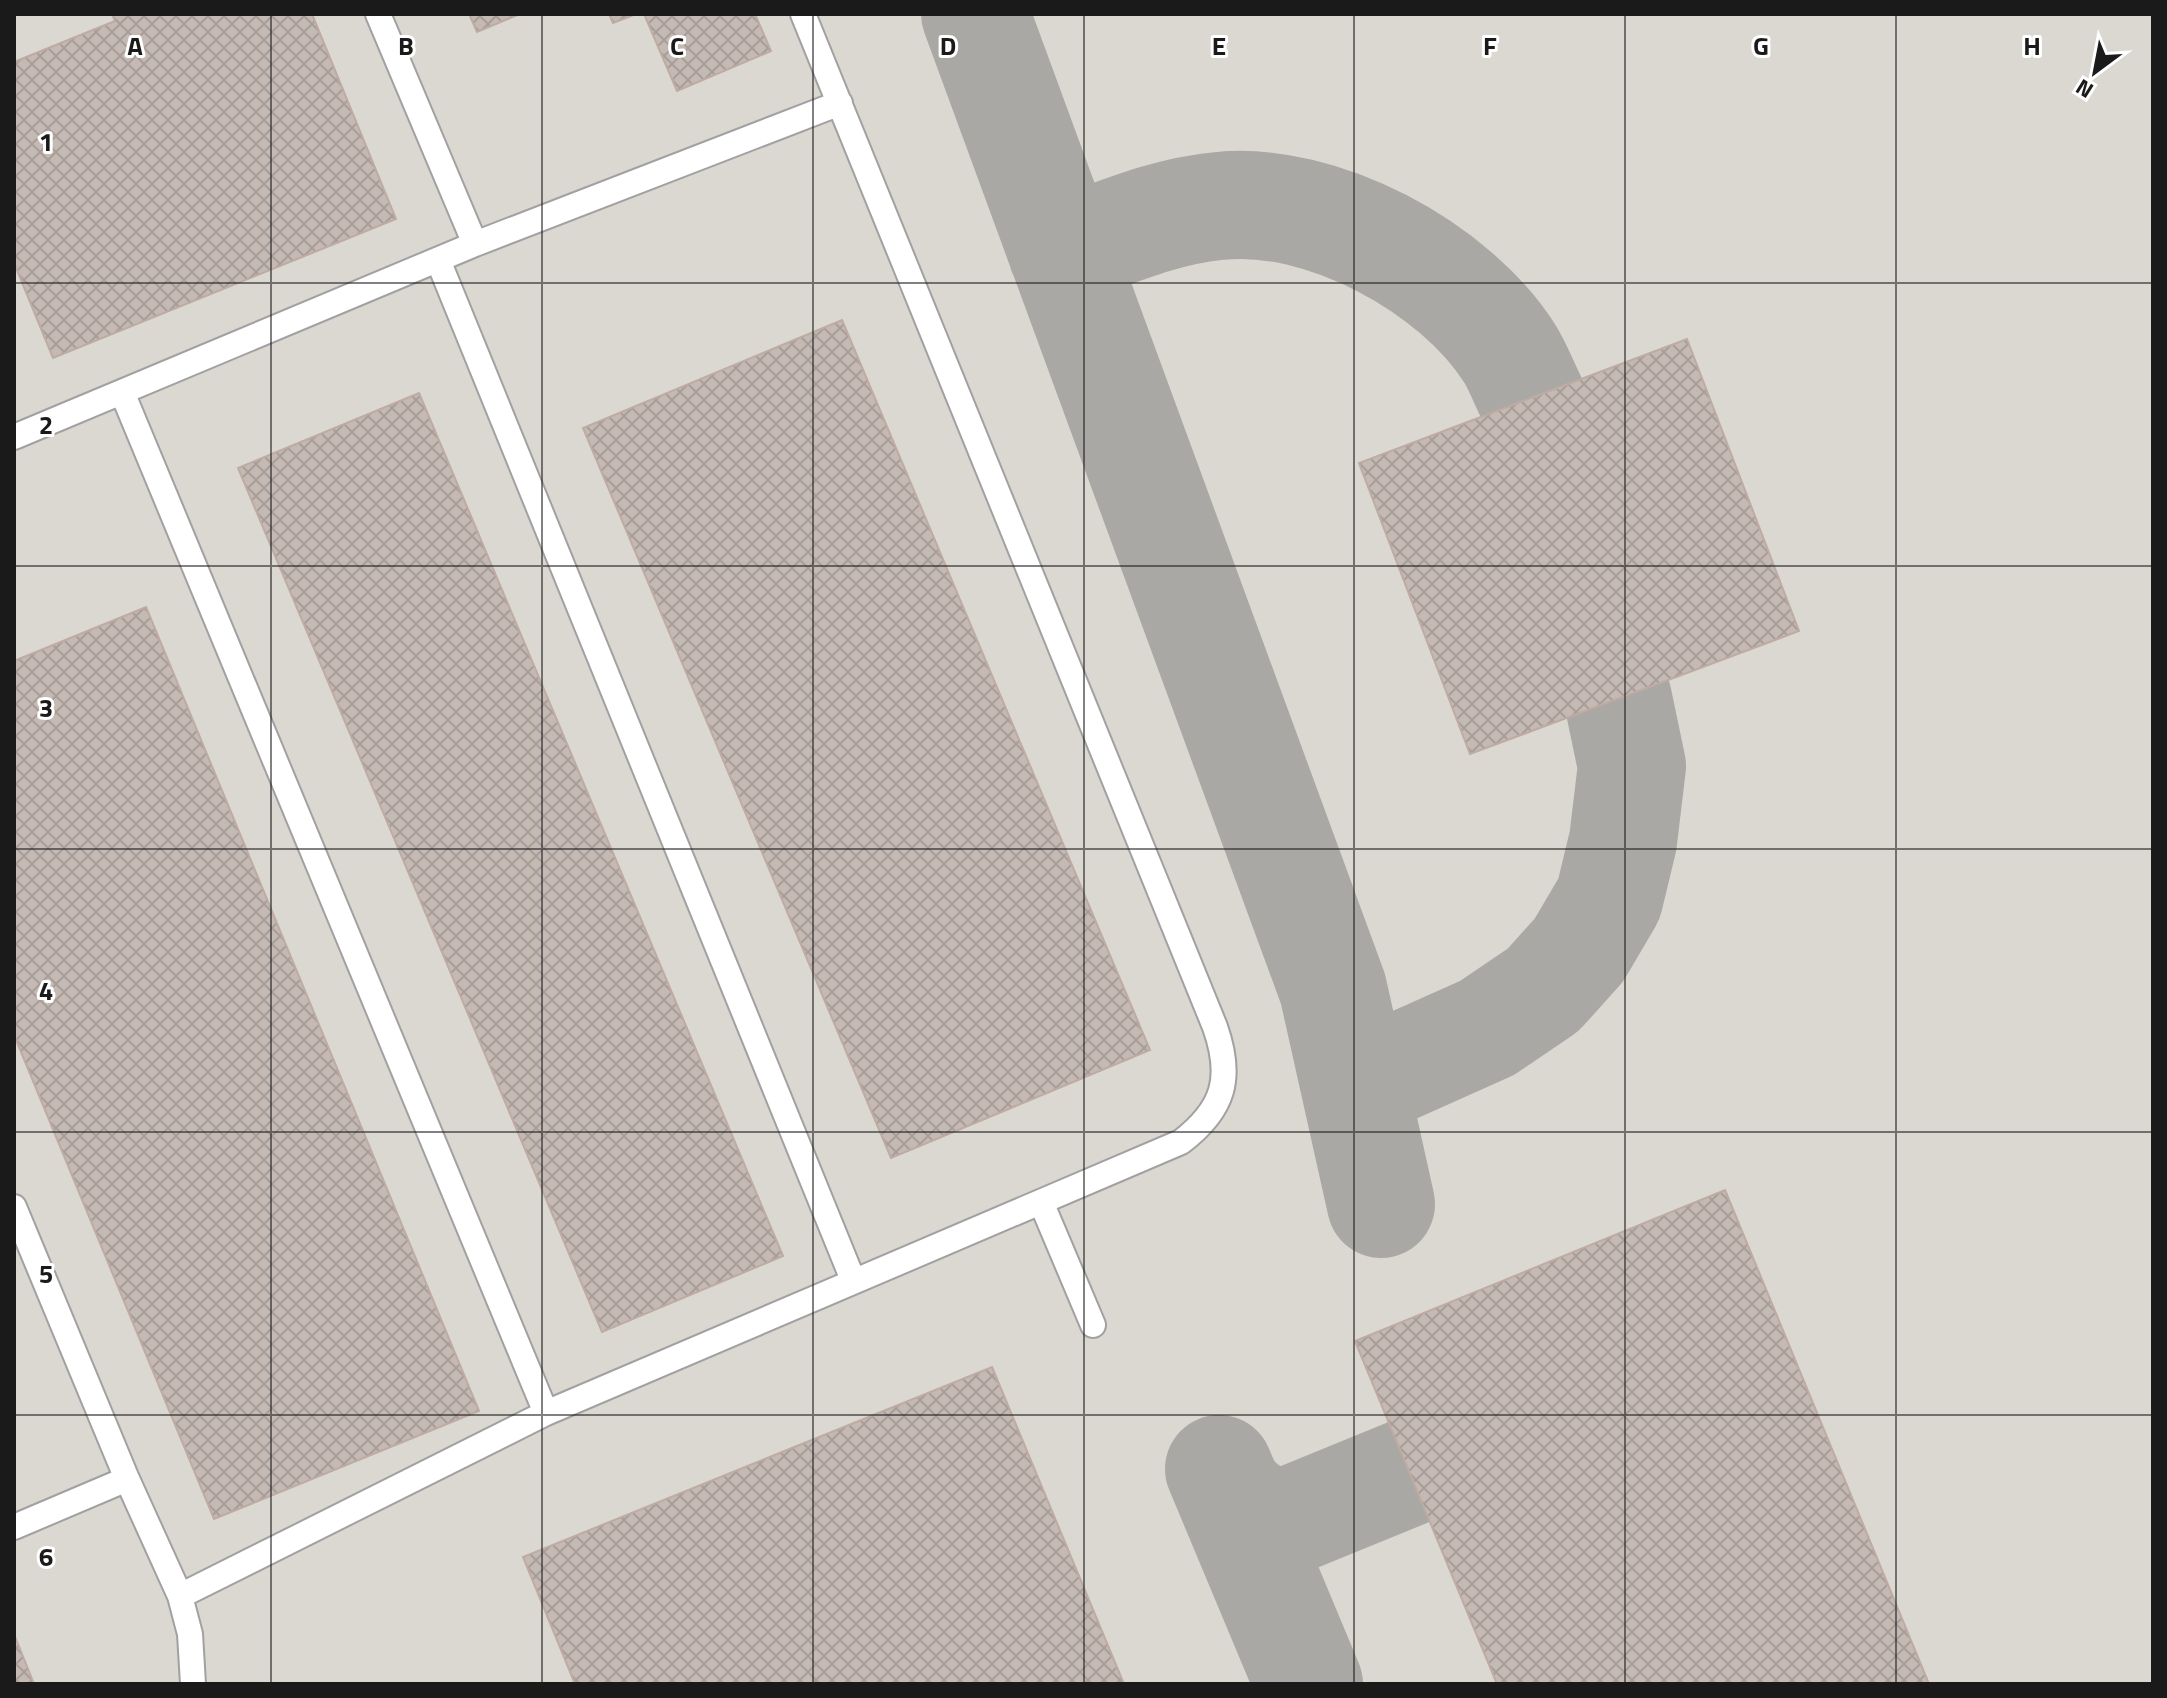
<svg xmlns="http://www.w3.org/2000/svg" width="2167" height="1698" font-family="'Titillium Web',sans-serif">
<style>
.airport{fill:#dbd7d1}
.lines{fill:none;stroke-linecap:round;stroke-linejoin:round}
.taxiway{stroke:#aaa8a4;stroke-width:108}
.building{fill:url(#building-cross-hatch);stroke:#beaca2;stroke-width:2}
.service-casing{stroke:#a1a1a1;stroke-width:28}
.service{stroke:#fff;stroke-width:24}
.grid{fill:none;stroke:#1a1a1a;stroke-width:2;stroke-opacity:0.55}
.grid-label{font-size:26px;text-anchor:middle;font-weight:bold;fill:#1a1a1a;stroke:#fff;stroke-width:6;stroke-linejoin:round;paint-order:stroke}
</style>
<defs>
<pattern id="building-cross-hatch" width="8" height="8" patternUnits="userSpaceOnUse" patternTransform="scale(2)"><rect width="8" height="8" fill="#c4b9b3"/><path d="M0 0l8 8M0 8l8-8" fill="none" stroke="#a89e99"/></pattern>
</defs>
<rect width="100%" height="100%" fill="#ede7df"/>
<path class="airport" d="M14,14H2153V1684H14Z"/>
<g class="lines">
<path class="taxiway" d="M975,14L1333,989L1381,1204
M1062,252C1113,234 1164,211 1219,206C1321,195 1455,267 1510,354C1518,367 1524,383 1531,397
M1355,1087L1487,1028L1543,990L1579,950L1609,899L1623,841L1632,766L1618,699
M1219,1469L1309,1684
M1229,1491C1244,1511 1264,1522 1289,1521L1409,1472"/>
</g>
<path class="building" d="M112,14H312L396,219L53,358L14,263V62L115,21Z
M469,14H520L477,32Z
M609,14H636L613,23Z
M644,14H755L771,51L677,91Z
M842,320L1150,1050L891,1158L583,428Z
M1687,339L1799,631L1470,754L1359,463Z
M419,393L783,1256L602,1332L238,468Z
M146,607L479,1411L214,1519L14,1035V661Z
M1725,1190L1929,1684H1497L1355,1341Z
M992,1367L1124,1684H575L523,1557Z
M14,1634L34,1684H14Z"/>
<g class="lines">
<defs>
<path id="service" d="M378,14L475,244
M438,260L853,1280
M122,392L546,1413
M14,437L475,244L840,103
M1041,1202L1093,1325
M14,1207L127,1479L180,1596L546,1413L1181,1142C1224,1109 1233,1078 1215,1027L803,14
M14,1527L127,1479
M180,1596L190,1634L193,1684"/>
</defs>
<use href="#service" class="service-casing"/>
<use href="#service" class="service"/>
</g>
<path class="grid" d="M271,14V1684M542,14V1684M813,14V1684M1084,14V1684M1354,14V1684M1625,14V1684M1896,14V1684M14,283H2153M14,566H2153M14,849H2153M14,1132H2153M14,1415H2153"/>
<g class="grid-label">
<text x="135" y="55">A</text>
<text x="406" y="55">B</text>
<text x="677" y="55">C</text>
<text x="948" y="55">D</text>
<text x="1219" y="55">E</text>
<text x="1490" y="55">F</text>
<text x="1761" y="55">G</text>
<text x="2032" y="55">H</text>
<text x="46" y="151">1</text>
<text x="46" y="434">2</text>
<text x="46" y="717">3</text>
<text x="46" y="1000">4</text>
<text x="46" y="1283">5</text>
<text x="46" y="1566">6</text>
</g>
<rect width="2167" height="1698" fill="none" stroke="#1a1a1a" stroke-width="32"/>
<g transform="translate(2095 72) rotate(212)" stroke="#ffffff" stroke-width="6" paint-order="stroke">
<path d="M0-6L14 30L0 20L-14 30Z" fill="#1a1a1a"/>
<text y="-12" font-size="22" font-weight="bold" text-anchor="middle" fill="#1a1a1a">N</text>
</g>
</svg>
